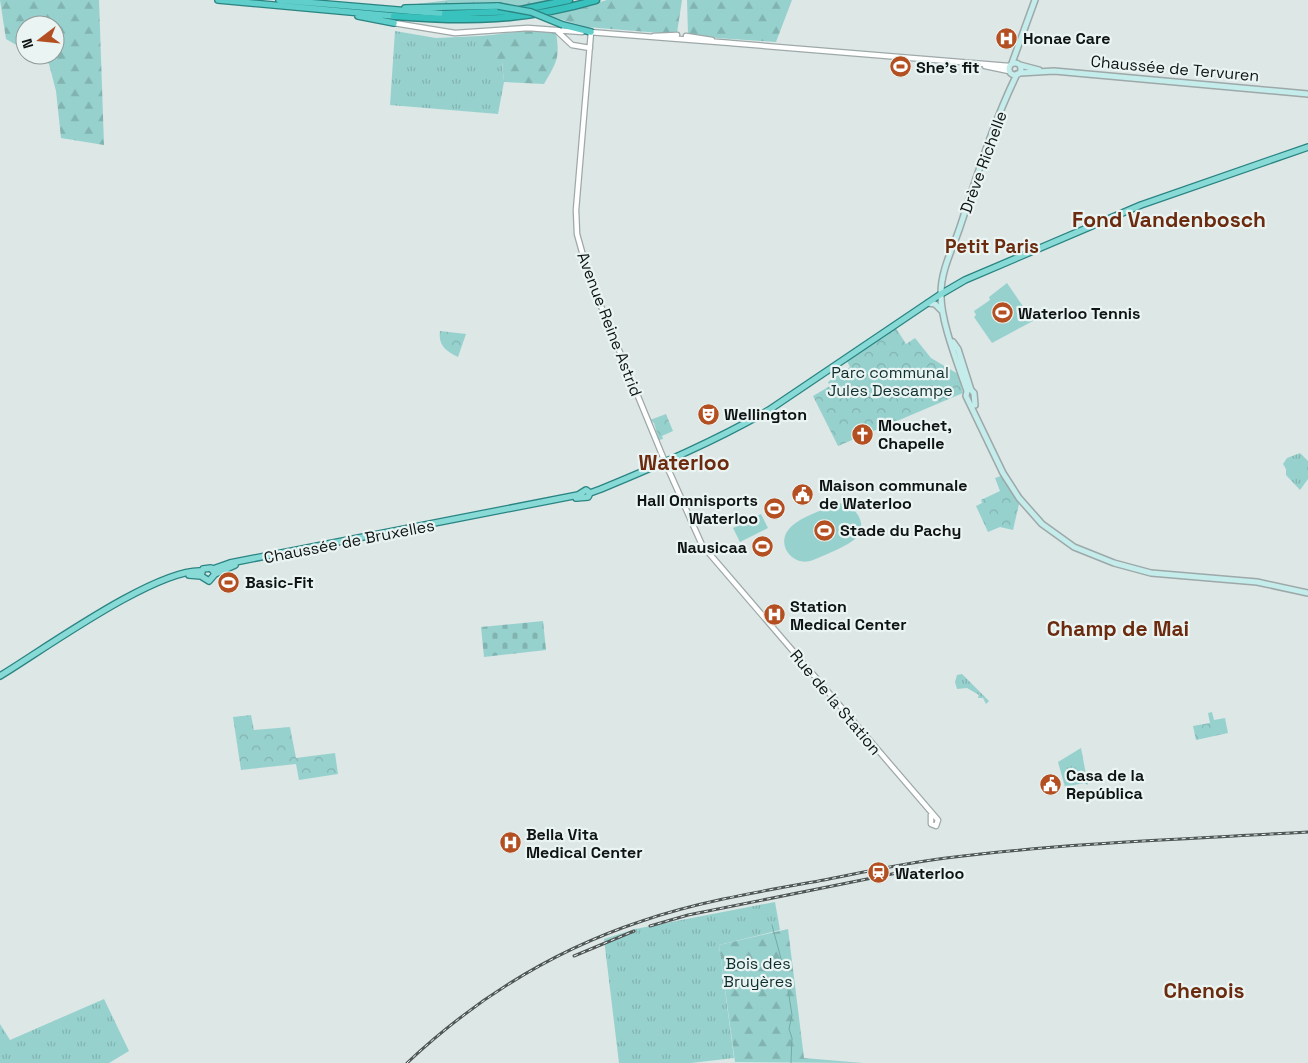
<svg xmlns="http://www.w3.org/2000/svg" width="1308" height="1063" font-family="'Space Grotesk',sans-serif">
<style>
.grass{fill:url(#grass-tufts)}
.forest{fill:url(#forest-firs)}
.cemetery{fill:url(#cemetery-stones)}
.park{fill:url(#park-crowns)}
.garden{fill:#97d1ce}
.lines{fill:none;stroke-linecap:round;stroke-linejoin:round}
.stream{stroke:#70aca9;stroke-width:1}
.tertiary-casing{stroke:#9ea8a8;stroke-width:7}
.secondary-casing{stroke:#9ea8a8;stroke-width:8}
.primary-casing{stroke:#2a8482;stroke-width:8}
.trunk-casing{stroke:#2a8482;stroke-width:8}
.motorway-casing{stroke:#2a8482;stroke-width:9}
.tertiary{stroke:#fff;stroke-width:4.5}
.secondary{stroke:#c3eceb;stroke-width:5}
.primary{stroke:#88dad7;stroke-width:5.5}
.trunk{stroke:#60ceca;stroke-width:5.5}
.motorway{stroke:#38c1bd;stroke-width:6}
.rail-casing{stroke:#4f5655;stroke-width:3}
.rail{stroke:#e9f4f3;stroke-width:1;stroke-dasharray:4;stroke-linecap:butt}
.trunk-bridge-casing{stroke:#2a8482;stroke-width:8;stroke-linecap:butt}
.trunk-bridge{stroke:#60ceca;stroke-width:5.5}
.labels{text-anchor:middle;stroke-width:4.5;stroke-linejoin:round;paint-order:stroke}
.poi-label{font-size:16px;font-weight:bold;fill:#0f1313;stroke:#e9f4f3;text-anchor:start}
.street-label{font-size:16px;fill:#0f1313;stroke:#e9f4f3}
.park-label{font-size:16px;fill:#0f2f2e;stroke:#e9f4f3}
.quarter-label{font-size:19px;font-weight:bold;fill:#6c2b0e;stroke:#e9f4f3}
.district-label{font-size:21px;font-weight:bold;fill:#6c2b0e;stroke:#e9f4f3}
</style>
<defs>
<pattern id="grass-tufts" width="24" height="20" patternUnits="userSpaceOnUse" patternTransform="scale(1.25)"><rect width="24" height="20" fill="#97d1ce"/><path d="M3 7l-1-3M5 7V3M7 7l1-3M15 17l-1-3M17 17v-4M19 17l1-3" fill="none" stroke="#81b3b0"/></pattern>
<pattern id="forest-firs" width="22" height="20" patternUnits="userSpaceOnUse" patternTransform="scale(1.25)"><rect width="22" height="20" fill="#97d1ce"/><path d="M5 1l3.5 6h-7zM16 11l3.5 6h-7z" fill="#81b3b0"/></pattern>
<pattern id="cemetery-stones" width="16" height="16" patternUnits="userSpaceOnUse" patternTransform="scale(1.25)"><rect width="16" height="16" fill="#97d1ce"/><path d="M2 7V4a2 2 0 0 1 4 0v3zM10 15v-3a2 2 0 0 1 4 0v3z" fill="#81b3b0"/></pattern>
<pattern id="park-crowns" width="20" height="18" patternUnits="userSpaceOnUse" patternTransform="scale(1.25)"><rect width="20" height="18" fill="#97d1ce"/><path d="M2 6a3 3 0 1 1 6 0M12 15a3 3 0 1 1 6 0" fill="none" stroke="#81b3b0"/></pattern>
</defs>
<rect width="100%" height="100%" fill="#dce7e6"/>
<path class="grass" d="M395,31L436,38L502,35L501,54L504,82L498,114L390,105Z
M1300,453L1308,461V479L1300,490L1286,475V469L1283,464L1287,458Z
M962,674L989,701L986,704L983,698H978L979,695L967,688L957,689L955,682L957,675Z
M1081,748L1088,785L1084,783L1065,787L1058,762Z
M775,902L780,930L719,945L734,1058L691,1063H619L604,939L635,929Z
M104,999L129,1051L109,1063H0V1024L10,1040Z"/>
<path class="forest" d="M0,0H99L104,145L61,138L56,91L49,64L34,55H55V25H25V50L6,39Z
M449,0H557L525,8L498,3L401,6Z
M607,0H682L677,33L672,34L587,27L549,16Z
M687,0H792L776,42L717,38L688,34Z
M525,31L556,32C560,58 557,62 544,84L504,82L502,62L480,60L483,36Z
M788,929L804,1058L863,1063L735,1062L719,945Z"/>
<path class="cemetery" d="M543,621L546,650L484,657L481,627Z"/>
<path class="park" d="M896,328L906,344L915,338L931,358L958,374L963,393L838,446L813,396L830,386L828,382L850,367L847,361Z
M440,331L466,334L458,357C446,351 438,346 440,331Z
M666,414L673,431L662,436L663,439L659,440L654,423L650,420Z
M1001,476L1019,504L1013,530L1000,527L988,532L976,506L982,503L981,500L1000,491L995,478Z
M1212,712L1214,720L1225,718L1228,733L1196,740L1193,726L1210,723L1208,713Z
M251,715L254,730L290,727L296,758L335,753L338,774L299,780L296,764L241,770L233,717Z"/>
<path class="garden" d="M1007,283L1033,321L992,343L974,317L976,315L974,311L990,300L989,297Z
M843,503C857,508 869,526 855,539C847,546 823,556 813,560C794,568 775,545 789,529C799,517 823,510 837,504Z
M761,514L768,528L740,542L733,528Z"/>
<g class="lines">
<path class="stream" d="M772,925L783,966
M787,983L792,1015L789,1029L792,1038L791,1063"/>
<defs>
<path id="tertiary" d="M394,23L455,33L528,28L582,32
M556,30L572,45L590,48
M589,32L731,43
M591,32L576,210L577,234L589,277L665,462L702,545L938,820L936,826L931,824V814
M654,36L677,35
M686,36L712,40
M730,43L1009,66
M985,66L1009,71"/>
<path id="secondary" d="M1009 69a6 6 0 1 1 12 0a6 6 0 1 1-12 0Z
M1012,63L1035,0
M1020,65L1039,70
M1020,73L1054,71L1308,94
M928,303L935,304L942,311
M953,342L958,349L971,390
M971,390L974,393L975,405
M967,391L966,396L1003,473L1019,498L1042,524L1074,547L1114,563L1151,573L1257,582L1308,593
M967,391C958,364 940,320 941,293C941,270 953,248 960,227C977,176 993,123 1017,74"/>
<path id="primary" d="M576,498L588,497L590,493
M213,569L230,563L578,495L586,490L590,493L601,489C659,465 715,441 769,410L941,294L965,280L1141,205L1308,147
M189,575L201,576L209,581L215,574L235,565
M201,575L203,569L211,568L214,572
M0,676C43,650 155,569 201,571"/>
<path id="trunk" d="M218,0L394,16
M279,0L445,14
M405,8L498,6
M358,16L394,23
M563,25L591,32"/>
<path id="motorway" d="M445,14L516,11L569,0
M394,16C469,22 524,21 596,0"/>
</defs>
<use href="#tertiary" class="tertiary-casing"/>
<use href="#secondary" class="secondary-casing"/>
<use href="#primary" class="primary-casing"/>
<use href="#trunk" class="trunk-casing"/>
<use href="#motorway" class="motorway-casing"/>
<use href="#tertiary" class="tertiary"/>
<use href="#secondary" class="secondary"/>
<use href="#primary" class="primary"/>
<use href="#trunk" class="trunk"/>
<use href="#motorway" class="motorway"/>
<defs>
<path id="rail" d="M650,926L688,915L897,873
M574,956L634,931
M407,1063C474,1000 554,950 642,921C701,901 763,891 824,880C864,872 905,863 946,858C1066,843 1187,839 1308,832"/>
</defs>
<use href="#rail" class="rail-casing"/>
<use href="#rail" class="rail"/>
<defs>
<path id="trunk-bridge" d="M498,6L531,12L563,25"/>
</defs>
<use href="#trunk-bridge" class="trunk-bridge-casing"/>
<use href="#trunk-bridge" class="trunk-bridge"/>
</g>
<defs>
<symbol id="hospital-disc" viewBox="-11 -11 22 22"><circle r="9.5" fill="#b44f22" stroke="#e9f4f3"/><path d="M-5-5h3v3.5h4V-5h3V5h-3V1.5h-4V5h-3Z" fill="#fff"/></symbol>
<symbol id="stadium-disc" viewBox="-11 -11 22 22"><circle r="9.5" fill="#b44f22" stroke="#e9f4f3"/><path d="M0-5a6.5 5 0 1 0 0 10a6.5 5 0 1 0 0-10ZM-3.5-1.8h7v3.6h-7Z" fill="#fff"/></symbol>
<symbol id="theatre-disc" viewBox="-11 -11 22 22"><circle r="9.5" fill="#b44f22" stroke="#e9f4f3"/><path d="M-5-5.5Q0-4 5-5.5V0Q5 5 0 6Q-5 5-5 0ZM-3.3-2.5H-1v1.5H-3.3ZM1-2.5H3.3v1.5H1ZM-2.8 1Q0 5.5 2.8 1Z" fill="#fff"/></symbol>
<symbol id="church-disc" viewBox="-11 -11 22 22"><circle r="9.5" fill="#b44f22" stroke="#e9f4f3"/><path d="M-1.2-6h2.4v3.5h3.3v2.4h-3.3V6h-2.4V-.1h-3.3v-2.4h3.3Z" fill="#fff"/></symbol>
<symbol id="civic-disc" viewBox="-11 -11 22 22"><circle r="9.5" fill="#b44f22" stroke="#e9f4f3"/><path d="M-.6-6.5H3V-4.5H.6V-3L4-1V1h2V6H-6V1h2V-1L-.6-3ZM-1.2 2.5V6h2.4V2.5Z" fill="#fff"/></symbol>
<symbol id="station-disc" viewBox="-11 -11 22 22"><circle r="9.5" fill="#b44f22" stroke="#e9f4f3"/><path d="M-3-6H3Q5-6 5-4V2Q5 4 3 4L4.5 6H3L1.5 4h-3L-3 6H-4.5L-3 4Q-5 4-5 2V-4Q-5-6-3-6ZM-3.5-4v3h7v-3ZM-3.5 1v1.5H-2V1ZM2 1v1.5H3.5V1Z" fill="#fff"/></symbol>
</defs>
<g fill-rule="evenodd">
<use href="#hospital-disc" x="994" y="26" width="25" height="25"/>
<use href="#stadium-disc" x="888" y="54" width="25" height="25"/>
<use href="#stadium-disc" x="990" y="300" width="25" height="25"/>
<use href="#theatre-disc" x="696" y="402" width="25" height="25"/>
<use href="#church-disc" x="850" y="422" width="25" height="25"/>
<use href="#civic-disc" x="790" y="482" width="25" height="25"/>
<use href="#stadium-disc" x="762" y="496" width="25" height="25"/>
<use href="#stadium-disc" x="812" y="518" width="25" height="25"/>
<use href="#stadium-disc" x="750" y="534" width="25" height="25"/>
<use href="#stadium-disc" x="216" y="570" width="25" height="25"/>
<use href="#hospital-disc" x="762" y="602" width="25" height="25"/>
<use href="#civic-disc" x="1038" y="772" width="25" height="25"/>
<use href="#hospital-disc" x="498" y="830" width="25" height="25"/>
<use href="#station-disc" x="866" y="860" width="25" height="25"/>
</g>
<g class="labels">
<g class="poi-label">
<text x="1023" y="44">Honae Care</text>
<text x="916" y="73">She's fit</text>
<text x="1018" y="319">Waterloo Tennis</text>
<text x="724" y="420">Wellington</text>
<text x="878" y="431">Mouchet,<tspan x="878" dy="18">Chapelle</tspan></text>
<text x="819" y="491">Maison communale<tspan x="819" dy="18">de Waterloo</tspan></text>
<text x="758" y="506" text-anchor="end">Hall Omnisports<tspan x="758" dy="18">Waterloo</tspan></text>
<text x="840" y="536">Stade du Pachy</text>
<text x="747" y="553" text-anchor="end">Nausicaa</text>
<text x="245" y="588">Basic-Fit</text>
<text x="790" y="612">Station<tspan x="790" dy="18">Medical Center</tspan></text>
<text x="1066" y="781">Casa de la<tspan x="1066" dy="18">República</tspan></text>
<text x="526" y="840">Bella Vita<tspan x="526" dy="18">Medical Center</tspan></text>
<text x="895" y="879">Waterloo</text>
</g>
<g class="street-label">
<text transform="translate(1175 68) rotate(5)" y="6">Chaussée de Tervuren</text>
<text transform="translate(983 162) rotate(-70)" y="6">Drève Richelle</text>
<text transform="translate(610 324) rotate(69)" y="6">Avenue Reine Astrid</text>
<text transform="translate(349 541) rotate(-11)" y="6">Chaussée de Bruxelles</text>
<text transform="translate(836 702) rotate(50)" y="6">Rue de la Station</text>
</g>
<g class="park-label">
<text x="890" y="378">Parc communal<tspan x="890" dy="18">Jules Descampe</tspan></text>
<text x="758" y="969">Bois des<tspan x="758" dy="18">Bruyères</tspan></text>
</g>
<g class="quarter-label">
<text x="992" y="253">Petit Paris</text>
</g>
<g class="district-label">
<text x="1169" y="227">Fond Vandenbosch</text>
<text x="684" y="470">Waterloo</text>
<text x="1118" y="636">Champ de Mai</text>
<text x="1204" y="998">Chenois</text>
</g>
</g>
<g transform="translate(40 40) rotate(254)"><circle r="24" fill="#e9f4f3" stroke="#929a99"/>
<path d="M0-4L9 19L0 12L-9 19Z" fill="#b44f22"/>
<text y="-8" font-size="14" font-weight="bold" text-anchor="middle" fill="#0f1313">N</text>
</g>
</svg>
